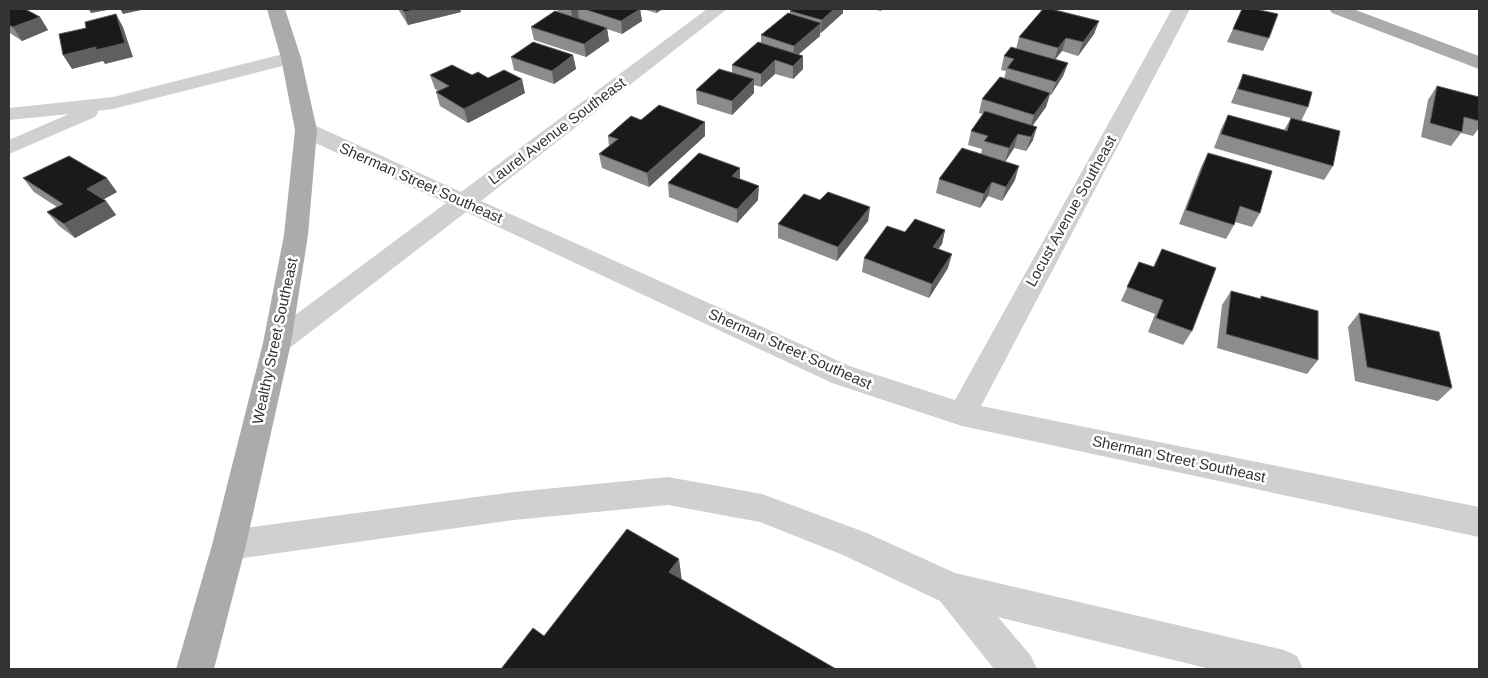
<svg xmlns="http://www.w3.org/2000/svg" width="1488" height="678" font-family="Helvetica,sans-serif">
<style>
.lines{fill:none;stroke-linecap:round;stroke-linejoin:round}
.minor{fill:#d0d0d0;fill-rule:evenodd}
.major{fill:#ababab;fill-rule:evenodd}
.wall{fill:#8c8c8c}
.shaded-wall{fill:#5f5f5f}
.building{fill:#1a1a1a;stroke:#5f5f5f}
.labels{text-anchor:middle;stroke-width:5;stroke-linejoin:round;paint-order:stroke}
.street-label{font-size:15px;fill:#333;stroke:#fff}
</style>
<rect width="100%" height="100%" fill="#fff"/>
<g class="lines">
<path class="minor" d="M707,9H727L481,201L852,367L955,400L1172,9H1190L981,406L1479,507V537L962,426L832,383L466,212L287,350L277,353L267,350L263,343L267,336L446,203L298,135L295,130L298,125L306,124L314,125L461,192Z
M291,52L298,54L301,58L298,62L113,109L97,111L98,113L95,117L9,154V140L69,114L9,120V108L113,97Z
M668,477L762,494L867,533L955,573L1284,650L1297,656L1303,669H1210L998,617L1031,656L1037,669H994L940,601L843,555L760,522L668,505L514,520L229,560L217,556L212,545L217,534L229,530L514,492Z"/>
<path class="major" d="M267,9H285L301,58L317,130L308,235L291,343L246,545L214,669H176L212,545L263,343L284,235L295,130L281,58Z
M1329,9H1353L1479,56V69L1332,13Z"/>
</g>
<path class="wall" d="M9,9L40,17L48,30L22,41L10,33L9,34Z
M398,9H460L461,12L408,25Z
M557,9H640L642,21L622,34L607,29L609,41L586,57L534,40L531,27L558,12Z
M643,9H663L656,13Z
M872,9H883L881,11Z
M1242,9L1269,38L1263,51L1227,42Z
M790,11L843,13L820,33V36L799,54L803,69L793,79L775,74L761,87L754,85V93L732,115L697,104L696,90L732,73V65L761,43V35L790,14Z
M1099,21L1094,34L1078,56L1062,51L1055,59L1068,63L1063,76L1051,95H1050L1046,107L1033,125V140L1026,151L1014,148L1005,162L1015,180L1002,201L988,196L980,208L936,193L939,179L981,154L982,149L968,145L971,131L983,114L979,113L982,99L1004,79L1006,71L1001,70L1004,56L1016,49L1019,37Z
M573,55L576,69L554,84L514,70L511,57Z
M1243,74L1308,107L1301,121L1333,166L1324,180L1214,148L1221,129L1228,115L1284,130L1291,118L1231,103L1237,88Z
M430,75H472L488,78L525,93L468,123L440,106L436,92L438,91L435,89Z
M1437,86L1479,97V128L1473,136L1461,133L1451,146L1421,137L1428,100Z
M641,120L705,136L649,187L602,168L599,154L609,146L608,136Z
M1208,153L1260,213L1252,227L1235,222L1234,225L1226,239L1179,224L1201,167Z
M740,168V179L758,200L737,223L669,197L668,183Z
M23,178L117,192L104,199L106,201L116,215L75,238L59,226L47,212L57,207L34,192Z
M870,207L868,221L837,261L778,238V224Z
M945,230L942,244L938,249L948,268L929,298L862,272L864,258L905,232Z
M1162,249L1192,331L1183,345L1148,332L1155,314L1121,301L1139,262L1153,267Z
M1231,291L1260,299L1261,296L1318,360L1307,374L1217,348L1222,305Z
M1359,313L1452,388L1438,401L1355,381L1348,327Z"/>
<path class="shaded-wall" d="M89,9H113L91,13Z
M120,9H146L123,14Z
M419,9H460L461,12L408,25L404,12Z
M573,9H578L579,19L573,23L571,10Z
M640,9L642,21L622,34L621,21Z
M656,9H663L656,13Z
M834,9H843V13L821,33L822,20Z
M116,14L123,27L133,57L105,64L103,61L72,69L63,55Z
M40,17L48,30L22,41L13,27Z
M1099,21L1094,34L1078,56L1083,42Z
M821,23L820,36L793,59L794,46Z
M607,28L609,41L586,57L584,44Z
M1066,38L1062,51L1054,61L1058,48Z
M573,55L576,69L554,84L552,71Z
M803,56V69L793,79V66Z
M775,60V74L761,87V74Z
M1068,63L1063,76L1051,95L1056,82Z
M522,79L525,93L468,123L464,109Z
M754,79V93L732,115V101Z
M1050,93L1046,107L1030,129L1034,115Z
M705,122V136L649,187L647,173Z
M1037,127L1033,140L1026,151L1031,137Z
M1018,134L1014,148L1005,162L1009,148Z
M1019,166L1015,180L1002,201L1006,187Z
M740,168V182L732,176Z
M107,178L117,192L97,203L87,189Z
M992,182L988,196L980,208L984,194Z
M759,186L758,200L737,223V209Z
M106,201L116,215L75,238L64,224Z
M870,207L868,221L837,261L838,247Z
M945,230L942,244L930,261L933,247Z
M952,254L948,268L929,298L932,284Z
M679,559L682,581L669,572Z"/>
<path class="building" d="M9,9H25L40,17L13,27L9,25Z
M402,9H419L404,12Z
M584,9H640L621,21Z
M793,9H834L822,20L790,11Z
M1043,9H1051L1099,21L1083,42L1066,38L1058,48L1019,37Z
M1242,9H1255L1278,14L1269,38L1233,29Z
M555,11L607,28L584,44L531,27Z
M788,13L821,23L794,46L761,35Z
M116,14L125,43L96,50V47L63,55L59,34L86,28L85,22Z
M533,42L573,55L552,71L511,57Z
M758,42L803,56L793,66L775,60L761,74L732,65Z
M1011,47L1068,63L1056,82L1007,68L1014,59L1004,56Z
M452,65L472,75L478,72L488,78L504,70L522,79L464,109L436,92L449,86L430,75Z
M719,69L754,79L732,101L696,90Z
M1243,74L1312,92L1308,107L1238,89Z
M1000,77L1050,93L1034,115L982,99Z
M1437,86L1479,97V121L1464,117L1462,132L1430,123Z
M659,105L705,122L647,173L599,154L618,139L608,136L631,116L641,120Z
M985,111L1037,127L1031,137L1018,134L1009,148L984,141L988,136L971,131Z
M1228,115L1287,131L1291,118L1340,131L1333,166L1221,134Z
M962,148L1019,166L1006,187L992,182L984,194L939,179Z
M699,153L740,168L732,176L759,186L737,209L668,183Z
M1208,153L1272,171L1260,213L1240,206L1234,225L1186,210Z
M69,156L107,178L87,189L106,201L64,224L47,212L63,204L23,178Z
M828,192L870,207L838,247L778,224L804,194L820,200Z
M915,219L945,230L933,247L952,254L932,284L864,258L887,226L905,232Z
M1162,249L1216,268L1192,331L1156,318L1163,300L1127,287L1139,262L1154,267Z
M1231,291L1261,299V296L1318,311V360L1226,334Z
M1359,313L1439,332L1452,388L1367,367Z
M627,529L679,559L669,572L836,669H501L533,628L544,636Z"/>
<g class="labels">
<g class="street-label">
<text transform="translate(557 131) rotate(-37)" y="5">Laurel Avenue Southeast</text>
<text transform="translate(421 183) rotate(24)" y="5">Sherman Street Southeast</text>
<text transform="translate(1071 211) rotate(-61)" y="5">Locust Avenue Southeast</text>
<text transform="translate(275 341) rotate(-78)" y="5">Wealthy Street Southeast</text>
<text transform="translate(790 349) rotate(24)" y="5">Sherman Street Southeast</text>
<text transform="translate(1179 459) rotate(12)" y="5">Sherman Street Southeast</text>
</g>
</g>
<rect width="1488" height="678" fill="none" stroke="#333333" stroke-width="20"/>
</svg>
